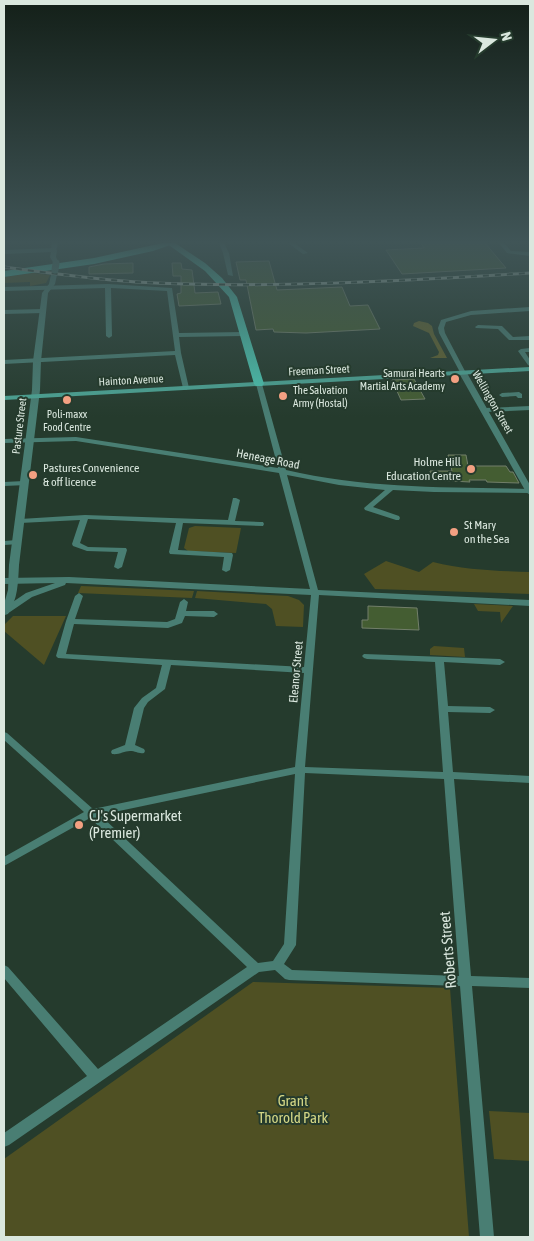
<svg xmlns="http://www.w3.org/2000/svg" width="534" height="1241" font-family="'Asap Condensed',sans-serif">
<style>
.green{fill:#4f5023}
.forest{fill:#61622f}
.building{fill:#445d32;stroke:#727f6a}
.lines{fill:none;stroke-linecap:round;stroke-linejoin:round}
.minor{fill:#497e73;fill-rule:evenodd}
.tertiary{fill:#497e73;fill-rule:evenodd}
.secondary{fill:#4da696;fill-rule:evenodd}
.primary{fill:#4cc6b1;fill-rule:evenodd}
.trunk{fill:#4ad4bd;fill-rule:evenodd}
.rail-casing{stroke:#a6b6ab;stroke-width:3}
.rail{stroke:#253b2d;stroke-width:2;stroke-dasharray:6;stroke-linecap:butt}
.tertiary-bridge{stroke:#497e73;stroke-width:7}
.poi-dot{fill:#f3a082;stroke:#253b2d;stroke-width:2}
.labels{text-anchor:middle;stroke-width:4;stroke-linejoin:round;paint-order:stroke}
.far-street-label{font-size:11px;fill:#dae7de;stroke:#253b2d}
.far-poi-label{font-size:11px;fill:#dae7de;stroke:#253b2d;text-anchor:end}
.street-label{font-size:12px;fill:#dae7de;stroke:#253b2d}
.poi-label{font-size:12px;fill:#dae7de;stroke:#253b2d;text-anchor:start}
.near-poi-label{font-size:15px;fill:#dae7de;stroke:#253b2d;text-anchor:start}
.near-street-label{font-size:15px;fill:#dae7de;stroke:#253b2d}
.near-park-label{font-size:15px;fill:#d3d685;stroke:#253b2d}
</style>
<rect width="100%" height="100%" fill="#253b2d"/>
<path class="green" d="M33,273L50,275L46,283L30,286V282L4,283V277Z
M195,526L241,528L236,553L188,551L184,548L189,528Z
M386,561L419,572L433,562C465,570 497,571 530,572V594L375,589L364,574Z
M81,586L194,591L192,598L78,593Z
M197,591L288,596L299,600L304,605L303,627L276,626L272,609L266,604L195,598Z
M474,604L513,606L501,623L500,612L478,611Z
M13,616H66L44,665L4,631V625Z
M434,646L464,648L465,657L430,655V649Z
M253,982L450,988L469,1237H4V1159Z
M489,1111L530,1113V1161L494,1159Z"/>
<path class="forest" d="M419,321L428,323L432,326L434,334L447,358H430L438,355L439,352L429,333L413,326L414,323Z"/>
<path class="building" d="M421,243H485L506,268L402,274L386,250L424,248Z
M269,261L277,290L342,287L350,306L368,305L380,329L306,333L274,332L273,329L256,330L246,280H240L236,262Z
M133,263V273L89,274V267L104,264Z
M172,263H181L182,269L192,270L195,293L218,292L221,304L179,306L177,294L181,293V276H173Z
M414,379L425,399L401,400L392,380Z
M448,455H466L468,466H506L510,472H513L519,483L487,482L486,480H469L470,482L432,480L430,471H452Z
M368,606L417,608L419,630L362,628V620H368Z"/>
<g class="lines">
<path class="minor" d="M52,243H58L56,251L51,250Z
M219,243H224L229,253L233,276L228,275L223,253Z
M288,243H294L308,253L303,254Z
M499,243H504L511,251L530,252V256L507,253Z
M108,284L172,288L179,333L243,332L246,334L243,336L179,337L181,353L189,388L186,390L183,388L175,355L4,364V360L175,351L167,291L111,288L112,336L109,338L106,336L105,288L4,291V287Z
M530,307V311L471,315L446,322L444,328L445,333L466,373L461,374L439,333L438,328L441,320L471,311Z
M4,310L43,309L46,311L43,313L4,314Z
M478,325L502,326L513,337L530,336V340H509L498,329L476,328L475,327Z
M530,348V352H525L530,360V366L528,365L518,351L521,349Z
M259,382L262,384L286,470C367,489 448,487 530,489V493L434,492L393,490L373,507L399,516L400,518L399,520H396L365,510L364,508L385,490L339,485L287,475L318,590L530,600V606L319,595L305,767L443,772L435,662L367,659L364,658L362,656L364,654L500,659L505,662L500,665L444,662L448,706L490,707L495,710L490,713L448,712L453,772L530,776V783L454,779L471,976L530,978V988L472,986L494,1237H480L460,986L289,980L285,979L275,970L259,972L9,1145L4,1147V1133L87,1076L4,978V965L8,967L98,1069L247,967L90,818L4,866V857L84,812L4,740V732L7,733L93,809L295,767L304,673L171,665L165,689L148,702L144,708L135,745L144,749L145,751L144,753C138,754 136,751 130,751C124,751 119,755 112,754L111,752L112,750L125,745L134,708L142,698L156,688L162,665L58,658L56,656L66,621L75,596L79,593L83,596L75,619L167,622L175,619L180,602L184,599L188,602L186,611H214L218,614L214,617L185,616L182,623L168,628L74,624L66,654L304,667L311,595L66,583L65,585L32,597L7,614L4,615V608L26,593L55,583L4,584V578L69,577L310,589L279,473L76,441L4,443V439L76,437L278,468L256,384ZM305,773L444,779L459,976L292,970L284,964L296,945ZM295,774L284,944L273,961L258,963L100,815Z
M519,392L522,394V398H518L516,396L502,397L499,395L502,393Z
M530,406V410L485,412L482,410L485,408Z
M24,481L28,483L27,485L4,486V482Z
M233,498H236L240,500L235,521L260,522H263L264,524L263,526L183,523L178,550L232,553L233,555L230,570L226,572L222,570L224,557L170,554L169,552L176,523L88,519L80,543L88,547L126,548L127,550L122,567L118,569L114,567L118,552L87,551L73,546L72,544L80,520L20,523L16,521L20,519L85,515L228,520Z
M17,540L21,542L20,544L4,545V541Z"/>
<path class="tertiary" d="M54,248L57,250L56,257L59,263L56,265L54,264L50,257L51,252L4,254V250Z
M55,268L58,270L55,284L48,293L41,361L40,390L19,565C18,583 18,599 8,614L4,615V604L8,590L9,565L32,390L33,361L42,293L49,284L52,270Z
M460,371L467,373L530,485V495L526,492L459,373Z"/>
<path class="secondary" d="M530,367V371L4,400V396Z"/>
<path class="primary" d="M166,243H175L205,263L222,278L237,297L264,384L262,386H256L254,384L229,297L205,271Z"/>
<path class="trunk" d="M163,243H176L153,251L94,264L4,277V271L94,258Z"/>
<defs>
<path id="rail" d="M4,267C48,273 92,279 136,282C267,289 399,281 530,273"/>
</defs>
<use href="#rail" class="rail-casing"/>
<use href="#rail" class="rail"/>
<path class="tertiary-bridge" d="M55,270L56,263"/>
</g>
<linearGradient id="sky" x2="0" y2="1"><stop stop-color="#142019"/><stop offset="0.58" stop-color="#405557"/><stop offset="1" stop-color="#405557" stop-opacity="0"/></linearGradient>
<rect width="534" height="417" fill="url(#sky)"/>
<g class="poi-dot">
<circle cx="455" cy="379" r="5"/>
<circle cx="283" cy="396" r="5"/>
<circle cx="67" cy="400" r="5"/>
<circle cx="471" cy="469" r="5"/>
<circle cx="33" cy="475" r="5"/>
<circle cx="454" cy="532" r="5"/>
<circle cx="79" cy="825" r="5"/>
</g>
<g class="labels">
<g class="far-street-label">
<text transform="translate(319 370) rotate(-3)" y="4">Freeman Street</text>
<text transform="translate(131 380) rotate(-3)" y="4">Hainton Avenue</text>
<text transform="translate(493 402) rotate(60)" y="4">Wellington Street</text>
<text transform="translate(19 426) rotate(-83)" y="4">Pasture Street</text>
</g>
<g class="far-poi-label">
<text x="445" y="377">Samurai Hearts<tspan x="445" dy="13">Martial Arts Academy</tspan></text>
<text x="293" y="394" text-anchor="start">The Salvation<tspan x="293" dy="13">Army (Hostal)</tspan></text>
<text x="67" y="418" text-anchor="middle">Poli-maxx<tspan x="67" dy="13">Food Centre</tspan></text>
</g>
<g class="street-label">
<text transform="translate(268 459) rotate(11)" y="4">Heneage Road</text>
<text transform="translate(296 672) rotate(-85)" y="4">Eleanor Street</text>
</g>
<g class="poi-label">
<text x="461" y="466" text-anchor="end">Holme Hill<tspan x="461" dy="14">Education Centre</tspan></text>
<text x="43" y="472">Pastures Convenience<tspan x="43" dy="14">&amp; off licence</tspan></text>
<text x="464" y="529">St Mary<tspan x="464" dy="14">on the Sea</tspan></text>
</g>
<g class="near-poi-label">
<text x="89" y="821">CJ's Supermarket<tspan x="89" dy="17">(Premier)</tspan></text>
</g>
<g class="near-street-label">
<text transform="translate(448 950) rotate(-95)" y="5">Roberts Street</text>
</g>
<g class="near-park-label">
<text x="293" y="1106">Grant<tspan x="293" dy="17">Thorold Park</tspan></text>
</g>
</g>
<rect width="534" height="1241" fill="none" stroke="#dae7de" stroke-width="10"/>
<g transform="translate(494 40) rotate(74)" stroke="#253b2d" stroke-width="4" paint-order="stroke">
<path d="M0-4L9 19L0 12L-9 19Z" fill="#dae7de"/>
<text y="-8" font-size="14" font-weight="bold" text-anchor="middle" fill="#dae7de">N</text>
</g>
</svg>
